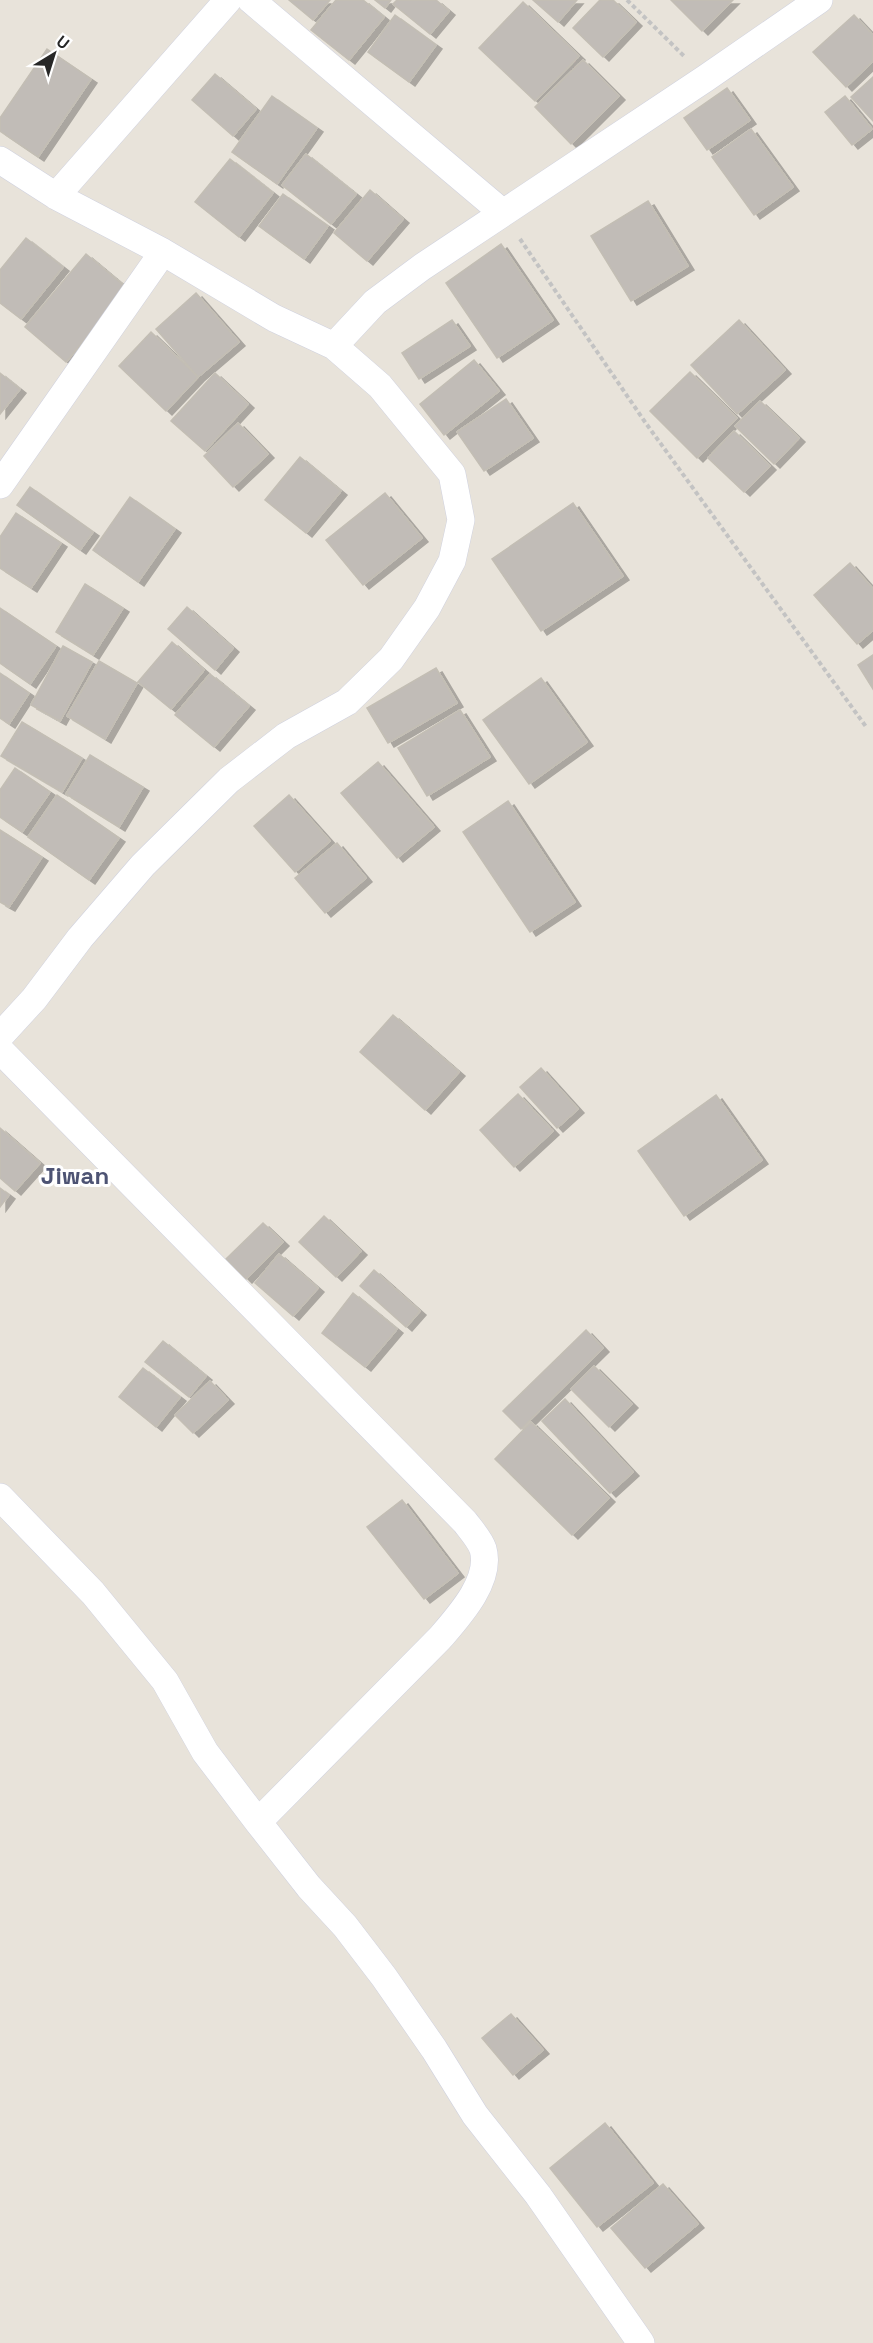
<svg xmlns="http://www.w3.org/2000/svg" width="873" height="2343" font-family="'Space Grotesk',sans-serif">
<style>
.building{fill:#c1bcb7;stroke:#c3beb4;stroke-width:1.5;filter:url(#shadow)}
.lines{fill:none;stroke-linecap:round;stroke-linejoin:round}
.minor-casing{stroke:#d0d2df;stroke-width:28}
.path{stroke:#c3c3c3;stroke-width:4;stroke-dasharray:4.5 3;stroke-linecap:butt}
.minor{stroke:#fff;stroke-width:27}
.labels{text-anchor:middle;stroke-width:6;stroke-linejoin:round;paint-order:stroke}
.quarter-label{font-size:24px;font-weight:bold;fill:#4d5373;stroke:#fff}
</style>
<defs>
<filter id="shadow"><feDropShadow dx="6" dy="4" stdDeviation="0" flood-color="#0004"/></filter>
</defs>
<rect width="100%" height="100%" fill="#e8e3da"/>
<path class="building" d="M289,0H330L313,20Z
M336,0H363L384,17L349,60L311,30Z
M375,0H391L385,8Z
M397,0H436L449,11L430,34L393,4Z
M533,0H577L558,22Z
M600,0H613L636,22L603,57L573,28Z
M671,0H733L702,31Z
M523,2L579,56L535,101L479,48Z
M395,15L436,45L409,82L368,52Z
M854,15L873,35V61L846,87L813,52Z
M47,49L91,79L38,157L0,131V118Z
M583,60L619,96L571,144L535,107Z
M215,74L256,109L233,136L192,100Z
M873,77V121L851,97Z
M727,88L750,120L707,150L684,118Z
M272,96L317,128L277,184L232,152Z
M845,96L872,129L852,145L825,112Z
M751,129L793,187L754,215L712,157Z
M306,154L356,194L331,224L282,185Z
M230,159L273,193L239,237L195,202Z
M370,190L403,219L367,261L334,233Z
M283,194L328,226L304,259L259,226Z
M648,201L688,266L631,301L591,236Z
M26,238L63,267L21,319L0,303V270Z
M501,244L553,320L497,358L446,283Z
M86,254L128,289L66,362L25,327Z
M196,293L239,342L198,377L156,329Z
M452,320L470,346L419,379L402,353Z
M739,320L785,370L737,414L691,365Z
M151,332L198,377L166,411L119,366Z
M474,360L499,391L444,435L420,404Z
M690,372L737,418L697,458L650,411Z
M0,373L20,389L0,414Z
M215,373L248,404L205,451L171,421Z
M506,399L533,438L484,471L457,432Z
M760,401L799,438L774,464L735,426Z
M238,423L268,454L233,487L204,456Z
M734,431L770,466L744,492L708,458Z
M300,457L341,491L306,533L265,500Z
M30,487L93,532L80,550L17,505Z
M385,493L422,538L363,585L326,540Z
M130,497L175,529L138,582L93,550Z
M573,503L623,576L541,631L492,559Z
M16,513L61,543L31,588L0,568V537Z
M850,563L873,589V630L857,644L814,595Z
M85,584L123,608L93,655L56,632Z
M187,607L233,648L215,670L168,629Z
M0,608L56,646L30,684L0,663Z
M172,642L204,670L171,709L138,682Z
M63,646L92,662L60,721L31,705Z
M873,655V689L858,665Z
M99,661L137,683L105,739L67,716Z
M436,668L457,703L388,743L367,708Z
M0,673L29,693L9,724L0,718Z
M210,674L249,706L214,747L175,715Z
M541,678L587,742L529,784L483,720Z
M460,710L490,757L427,796L398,748Z
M22,722L82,758L62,792L1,756Z
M90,755L143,787L119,827L66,794Z
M378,762L434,827L397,858L341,793Z
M15,768L50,792L22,832L0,817V790Z
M57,795L119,838L89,880L28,837Z
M289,795L330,841L295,872L254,826Z
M508,801L575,902L530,932L463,832Z
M0,830L42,857L9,907L0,902Z
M337,843L366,878L325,913L295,878Z
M393,1015L459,1072L425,1110L360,1052Z
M541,1068L578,1109L557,1128L520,1087Z
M518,1094L553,1131L514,1167L480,1130Z
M716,1095L762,1160L684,1216L638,1151Z
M0,1128L40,1163L15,1191L0,1178Z
M0,1188L9,1195L0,1207Z
M324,1216L361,1251L336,1277L299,1242Z
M263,1223L283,1242L246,1279L226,1259Z
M279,1254L318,1288L293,1316L255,1283Z
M374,1270L420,1311L406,1327L360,1286Z
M353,1293L397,1329L365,1367L322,1333Z
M586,1330L603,1348L521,1429L503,1411Z
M163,1341L206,1376L189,1397L145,1362Z
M594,1366L632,1404L609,1427L571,1389Z
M143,1368L180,1397L156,1427L119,1397Z
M210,1381L228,1400L193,1433L175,1415Z
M565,1399L633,1472L610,1493L542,1421Z
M531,1422L609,1498L572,1535L495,1459Z
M402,1500L458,1573L424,1599L367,1527Z
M511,2014L543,2050L513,2075L482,2038Z
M605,2123L653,2183L597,2227L550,2168Z
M663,2184L698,2224L645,2268L611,2228Z"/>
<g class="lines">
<defs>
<path id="minor" d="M251,0L503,213
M0,160L56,196L163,252L274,318L334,346L380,386L452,474L461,520L452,561L427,608L391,659L347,702L286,736L229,780L143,865L80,938L34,999L0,1036
M56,196L228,0
M334,346L375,302L422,267L706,78L819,0
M0,485L163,252
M0,1050L465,1522C471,1530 480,1540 483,1549C492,1580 459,1616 440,1638L258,1822
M0,1497L93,1593L165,1681L205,1752L258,1822L309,1887L345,1926L384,1977L434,2049L475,2115L538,2195L641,2343"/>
</defs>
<use href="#minor" class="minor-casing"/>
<path class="path" d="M627,0L684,56
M520,239L645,422L867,728"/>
<use href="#minor" class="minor"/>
</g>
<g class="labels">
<g class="quarter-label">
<text x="75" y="1184">Jiwan</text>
</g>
</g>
<g transform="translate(54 54) rotate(38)" stroke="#ffffff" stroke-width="4.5" paint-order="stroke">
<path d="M0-4.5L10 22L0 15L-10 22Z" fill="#272727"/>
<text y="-9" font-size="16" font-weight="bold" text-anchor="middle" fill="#272727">U</text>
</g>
</svg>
